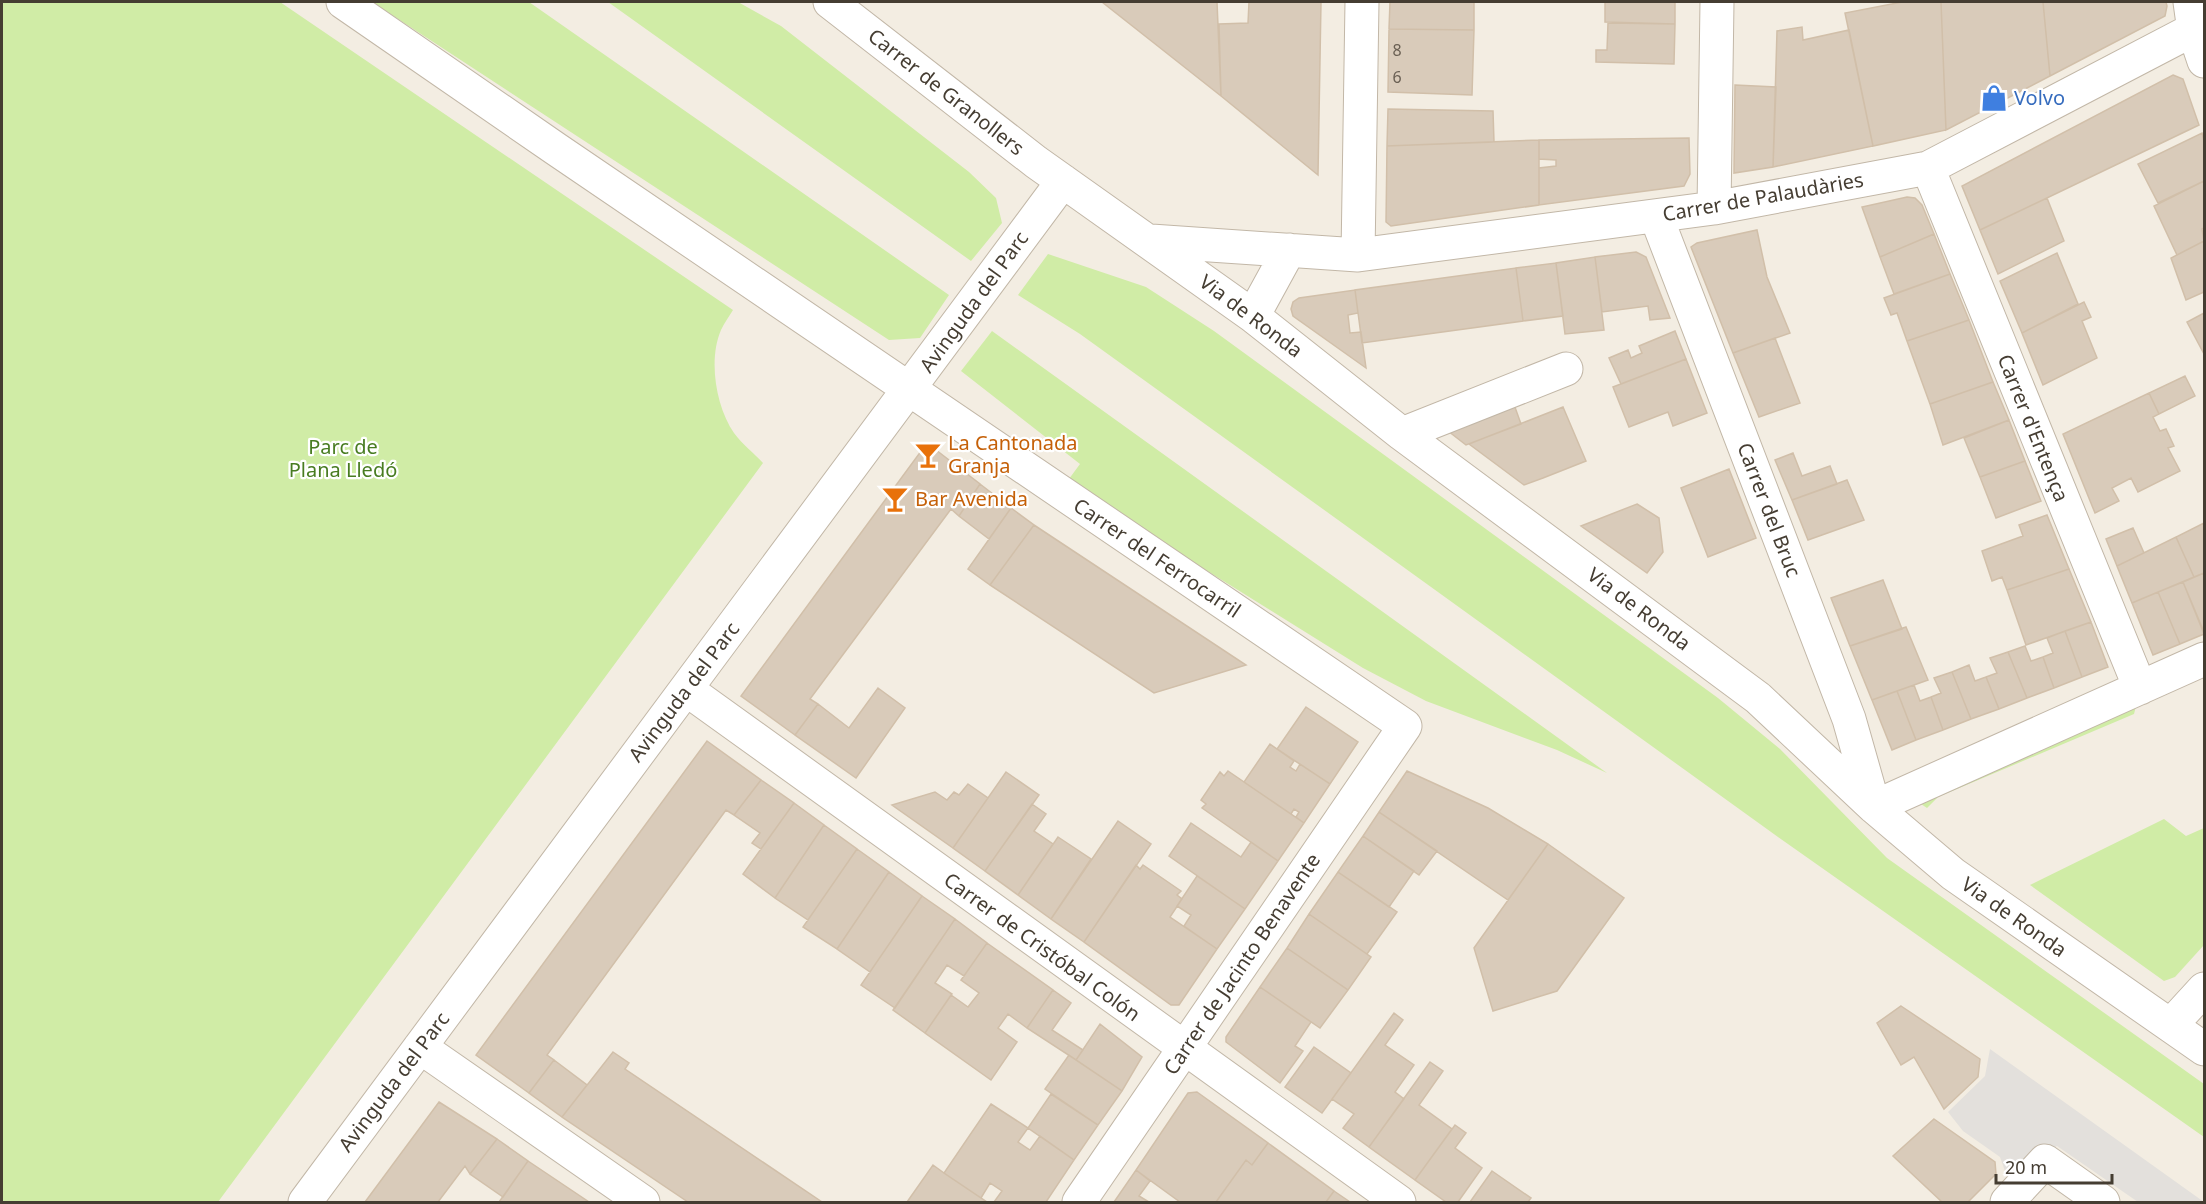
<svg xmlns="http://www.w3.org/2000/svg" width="2206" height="1204" font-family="'Noto Sans',sans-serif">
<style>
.green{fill:#d0eca6}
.parking{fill:#e3e0dc}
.building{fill:#d9cbba;stroke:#d1bfa9;stroke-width:1.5}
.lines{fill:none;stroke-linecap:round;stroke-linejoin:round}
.minor-casing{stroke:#c2b7a7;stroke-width:35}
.minor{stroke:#fff;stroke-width:33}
.labels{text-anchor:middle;stroke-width:4.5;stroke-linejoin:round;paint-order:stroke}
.number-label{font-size:16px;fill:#6a6054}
.street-label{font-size:20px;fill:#453d32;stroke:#fff}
.shop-label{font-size:20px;fill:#366cbe;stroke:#fff;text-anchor:start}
.food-label{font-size:20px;fill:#c56008;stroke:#fff;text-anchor:start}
.park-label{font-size:20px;fill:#487c21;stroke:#fff}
</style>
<rect width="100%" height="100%" fill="#f3ede2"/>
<path class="green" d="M2,2H280L733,310C729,317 724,323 721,330C708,360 716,407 734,433C742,444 754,453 763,463L218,1202H2Z
M372,2H529L949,295L920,338L889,340Z
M608,2H738L781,26L969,172L996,198L1002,223L971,261Z
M1048,254L1146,287L1214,331L1718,698L1780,749L1887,858L2204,1084V1137L1778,837L1080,334L1018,295Z
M992,331L1607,773L1557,750L1426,701L1363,668L1066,483L1080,464L961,371Z
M2137,702L2134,714L1938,797L1927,808L1912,798Z
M2164,819L2186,836L2204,828V945L2175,977L2164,981L2030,885Z"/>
<path class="parking" d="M1990,1049L2204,1202H2138L2057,1146L2005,1171L2000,1157L1963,1131L1948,1112L1985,1076Z"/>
<path class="building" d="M1102,2H1217L1221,96L1159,47Z
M1249,2H1321L1318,175L1221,96L1219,24L1248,23Z
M1390,2H1474V30L1389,29Z
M1605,2H1675V24L1605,22Z
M1902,2H1941L1946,130L1873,146L1845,13Z
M1941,2H2043L2050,76L1946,130Z
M2043,2H2166L2167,6L2165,16L2050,76Z
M1608,23L1675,24L1674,64L1596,62V50H1607Z
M1802,27L1803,40L1849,30L1873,146L1773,167L1777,31Z
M1389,29L1474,30L1472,95L1388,92Z
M2173,75L2183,79L2199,125L1980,230L1962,186Z
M1735,85L1776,87L1773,167L1734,173Z
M1388,109L1493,111L1494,142L1387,146Z
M2202,133L2204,141V181L2158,203L2138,164Z
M1689,138L1690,174L1684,186L1539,205V168L1556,166V160L1539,159V140Z
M1539,140V205L1391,226L1386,222L1387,146Z
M2204,181V228L2202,229L2204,241L2177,255L2154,206Z
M1907,197L1915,198L1922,205L1934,234L1880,257L1862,207Z
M2047,198L2064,241L1998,274L1980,230Z
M1757,230L1767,277L1790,333L1733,353L1691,247L1697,243Z
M1934,234L1950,274L1894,294L1880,257Z
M2204,241V292L2186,300L2171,258Z
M1636,252L1646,257L1670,318L1650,320L1648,306L1602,312L1595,257Z
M2057,253L2078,304L2022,333L2000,281Z
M1595,257L1604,330L1565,334L1556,263Z
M1556,263L1563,316L1523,321L1516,268Z
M1516,268L1523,321L1362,343L1355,290Z
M1950,274L1969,320L1907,341L1897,313L1891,315L1884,298Z
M1355,290L1358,313L1348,315L1350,333L1361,332L1366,368L1293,316L1291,309L1293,302L1299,298Z
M2084,302L2091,317L2082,321L2097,358L2043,385L2022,333Z
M2204,313V354L2187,322Z
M1969,320L1993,382L1930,404L1907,341Z
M1675,331L1686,359L1621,384L1609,358L1628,350L1631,358L1642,353L1639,346Z
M1775,338L1800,403L1759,417L1733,353Z
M1686,359L1707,413L1673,426L1668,412L1629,427L1613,387Z
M2185,376L2195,396L2159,414L2149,393Z
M1993,382L2009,420L1943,445L1930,404Z
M2149,393L2159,414L2153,417L2160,431L2166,429L2174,446L2168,448L2180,471L2138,492L2131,478L2112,488L2119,501L2095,513L2063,434Z
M1511,396L1521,424L1466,445L1439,424Z
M1563,407L1586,461L1543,478L1524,485L1469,444Z
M2009,420L2025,461L1980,477L1964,438Z
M927,443L980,484L959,516L951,509L810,699L818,704L795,735L741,696Z
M1793,453L1802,476L1830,466L1837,484L1792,500L1775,460Z
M2025,461L2041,501L1996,518L1980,477Z
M1729,469L1756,538L1708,557L1681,488Z
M1847,480L1864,520L1808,540L1792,500Z
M980,484L1011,508L989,539L959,516Z
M1637,504L1659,518L1663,552L1647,573L1581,526Z
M1011,508L1034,525L990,585L968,569Z
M2047,515L2069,569L2007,590L2002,577L1992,581L1982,551L2023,536L2019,525Z
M2204,523V573L2194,577L2176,537Z
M1034,525L1246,665L1154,693L990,585Z
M2133,528L2144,553L2117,566L2106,539Z
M2176,537L2194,577L2132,603L2117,566Z
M2069,569L2091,622L2026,645L2007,590Z
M2204,573V632L2183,582Z
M1883,580L1902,629L1850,646L1831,598Z
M2183,582L2204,634L2180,644L2158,592Z
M2158,592L2180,644L2153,655L2132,603Z
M2091,622L2108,667L2082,677L2065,631Z
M1906,627L1928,680L1872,700L1850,646Z
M2065,631L2082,677L2054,688L2043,657L2053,653L2047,638Z
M2025,646L2031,661L2043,657L2054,688L2027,698L2008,652Z
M2008,652L2027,698L1999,709L1986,677L1997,673L1990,658Z
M1969,665L1975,681L1986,677L1999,709L1971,719L1952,672Z
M1952,672L1971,719L1943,730L1931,697L1941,693L1934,678Z
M1914,685L1920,701L1931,697L1943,730L1916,740L1897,691Z
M878,688L905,708L856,778L795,735L818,704L849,728Z
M1897,691L1916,740L1892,750L1872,700Z
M1306,707L1358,742L1330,784L1277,749Z
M707,741L761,780L734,815L726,810L547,1055L554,1060L529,1093L476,1055Z
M1270,744L1294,761L1290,767L1296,771L1300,764L1330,784L1304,823L1296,817L1299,812L1294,809L1291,814L1244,782Z
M1228,771L1304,823L1278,861L1202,808L1206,804L1201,800L1220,772L1224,776Z
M1407,771L1488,808L1548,844L1508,900L1379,812Z
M1006,772L1039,795L985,871L953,848Z
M761,780L794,803L761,849L752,843L760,833L734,815Z
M968,784L988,798L953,848L892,805L935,792L947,800L954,792L959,795Z
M794,803L824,825L775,898L743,874Z
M1032,804L1046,814L1034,831L1053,844L1018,895L985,871Z
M1379,812L1437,851L1419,875L1363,836Z
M1118,821L1151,844L1084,942L1051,919Z
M1191,823L1241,857L1251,842L1278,861L1245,909L1169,856Z
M824,825L857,849L808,920L775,898Z
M1363,836L1414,871L1389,907L1338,872Z
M1058,837L1091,859L1051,919L1018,895Z
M1548,844L1624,898L1557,991L1493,1011L1474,948Z
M857,849L889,872L837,949L803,927Z
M1136,865L1140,869L1143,865L1181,891L1177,895L1182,899L1170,917L1217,949L1179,1005H1171L1084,942Z
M889,872L922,896L870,972L837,949Z
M1338,872L1397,912L1367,954L1309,914Z
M1197,876L1245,909L1217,949L1184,926L1191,915L1177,906Z
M922,896L955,919L895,1008L861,985Z
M1309,914L1371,957L1348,990L1287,948Z
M955,919L987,943L964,976L947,965L935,983L952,994L925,1033L893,1010Z
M987,943L1053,990L1027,1028L1008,1014L998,1028L1017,1042L991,1080L925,1033L951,995L968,1007L979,993L961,980Z
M1287,948L1348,990L1320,1028L1260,987Z
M1260,987L1311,1022L1295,1046L1303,1051L1280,1083L1226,1042V1037Z
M1053,990L1071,1003L1052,1030L1083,1050L1076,1060L1027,1028Z
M1901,1006L1980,1059L1978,1077L1944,1109L1914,1057L1901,1065L1877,1023Z
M1394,1013L1403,1020L1385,1045L1414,1065L1395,1092L1404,1099L1369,1147L1343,1128L1354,1114L1332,1099Z
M1100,1024L1142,1057L1122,1091L1076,1060Z
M1314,1047L1351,1073L1322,1113L1285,1087Z
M613,1052L629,1063L625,1069L822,1202H688L562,1117Z
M1069,1055L1122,1091L1098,1125L1045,1089Z
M554,1060L587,1085L562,1117L529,1093Z
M1430,1062L1443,1071L1419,1105L1452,1129L1415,1180L1369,1147Z
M1197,1092L1268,1143L1252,1165L1246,1160L1216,1202H1180L1136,1170L1188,1093Z
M1051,1094L1098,1125L1074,1160L1028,1128Z
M439,1102L497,1139L470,1174L465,1166L438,1202H365Z
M991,1104L1028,1128L1018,1142L1030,1150L1040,1136L1074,1160L1046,1202H994L1002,1191L990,1183L981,1198L944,1173Z
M1934,1119L1995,1162L1996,1174L1968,1202H1942L1893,1156Z
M1455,1125L1466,1133L1455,1148L1482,1168L1458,1202H1446L1415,1180Z
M497,1139L528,1161L503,1197L470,1174Z
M1268,1143L1334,1191L1326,1202H1216L1246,1160L1252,1165Z
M528,1161L589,1202H499Z
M933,1165L944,1173L987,1202H907Z
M1136,1170L1150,1181L1139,1196L1149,1202H1114Z
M1492,1171L1531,1198L1528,1202H1470Z
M1334,1191L1350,1202H1326Z"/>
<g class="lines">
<defs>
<path id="minor" d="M343,2L556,149L1405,726L1079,1202
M830,2L1036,162L1253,316L1402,434L1758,698L1874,807L1953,874L2204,1049
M2190,2L2194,31L2204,61
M1928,168L2140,688
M1714,208L1717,2
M1656,216L1849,719L1874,807L2204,659
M1151,241L1358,255L1714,208L1928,168L2204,24
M1358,255L1362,2
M1253,316L1289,250
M1402,434L1566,369
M686,689L1399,1202
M2171,1025L2204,989
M420,1047L643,1202
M305,1202L1063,181
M2007,1202L2045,1161L2103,1202"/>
</defs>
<use href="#minor" class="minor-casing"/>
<use href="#minor" class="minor"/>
</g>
<defs>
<symbol id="shop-bare" viewBox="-9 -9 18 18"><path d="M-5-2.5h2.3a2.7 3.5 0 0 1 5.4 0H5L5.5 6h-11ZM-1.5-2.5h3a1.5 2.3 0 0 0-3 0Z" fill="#3f7fe0" stroke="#fff" stroke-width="2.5" paint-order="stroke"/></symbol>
<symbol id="bar-bare" viewBox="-9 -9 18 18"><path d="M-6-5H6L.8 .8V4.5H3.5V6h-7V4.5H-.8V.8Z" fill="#e8710a" stroke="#fff" stroke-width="2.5" paint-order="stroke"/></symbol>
</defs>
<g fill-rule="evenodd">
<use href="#shop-bare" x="1975" y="79" width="38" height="38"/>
<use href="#bar-bare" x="909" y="436" width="38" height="38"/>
<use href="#bar-bare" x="876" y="480" width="38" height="38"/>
</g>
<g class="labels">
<g class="number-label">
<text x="1397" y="56">8</text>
<text x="1397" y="83">6</text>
</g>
<g class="street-label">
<text transform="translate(946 92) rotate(38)" y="7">Carrer de Granollers</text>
<text transform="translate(1763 197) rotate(-10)" y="7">Carrer de Palaudàries</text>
<text transform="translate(974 302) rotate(-54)" y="7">Avinguda del Parc</text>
<text transform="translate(1251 316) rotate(37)" y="7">Via de Ronda</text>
<text transform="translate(2033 428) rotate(68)" y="7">Carrer d'Entença</text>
<text transform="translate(1769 510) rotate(69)" y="7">Carrer del Bruc</text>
<text transform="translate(1157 558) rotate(34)" y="7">Carrer del Ferrocarril</text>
<text transform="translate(1639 609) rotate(37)" y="7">Via de Ronda</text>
<text transform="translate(684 692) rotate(-53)" y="7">Avinguda del Parc</text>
<text transform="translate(2014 917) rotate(35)" y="7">Via de Ronda</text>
<text transform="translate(1042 947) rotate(36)" y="7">Carrer de Cristóbal Colón</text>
<text transform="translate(1242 964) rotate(-56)" y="7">Carrer de Jacinto Benavente</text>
<text transform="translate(394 1082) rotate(-53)" y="7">Avinguda del Parc</text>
</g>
<g class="shop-label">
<text x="2014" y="105">Volvo</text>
</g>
<g class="food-label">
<text x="948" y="450">La Cantonada<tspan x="948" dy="23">Granja</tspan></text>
<text x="915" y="506">Bar Avenida</text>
</g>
<g class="park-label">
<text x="343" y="454">Parc de<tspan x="343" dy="23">Plana Lledó</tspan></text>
</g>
</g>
<rect width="2206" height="1204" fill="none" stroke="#453d32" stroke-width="6"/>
<path d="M1996 1174v9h116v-9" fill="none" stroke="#453d32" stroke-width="3"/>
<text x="2005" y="1174" font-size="18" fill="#453d32" stroke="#ffffff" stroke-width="4.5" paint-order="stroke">20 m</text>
</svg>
